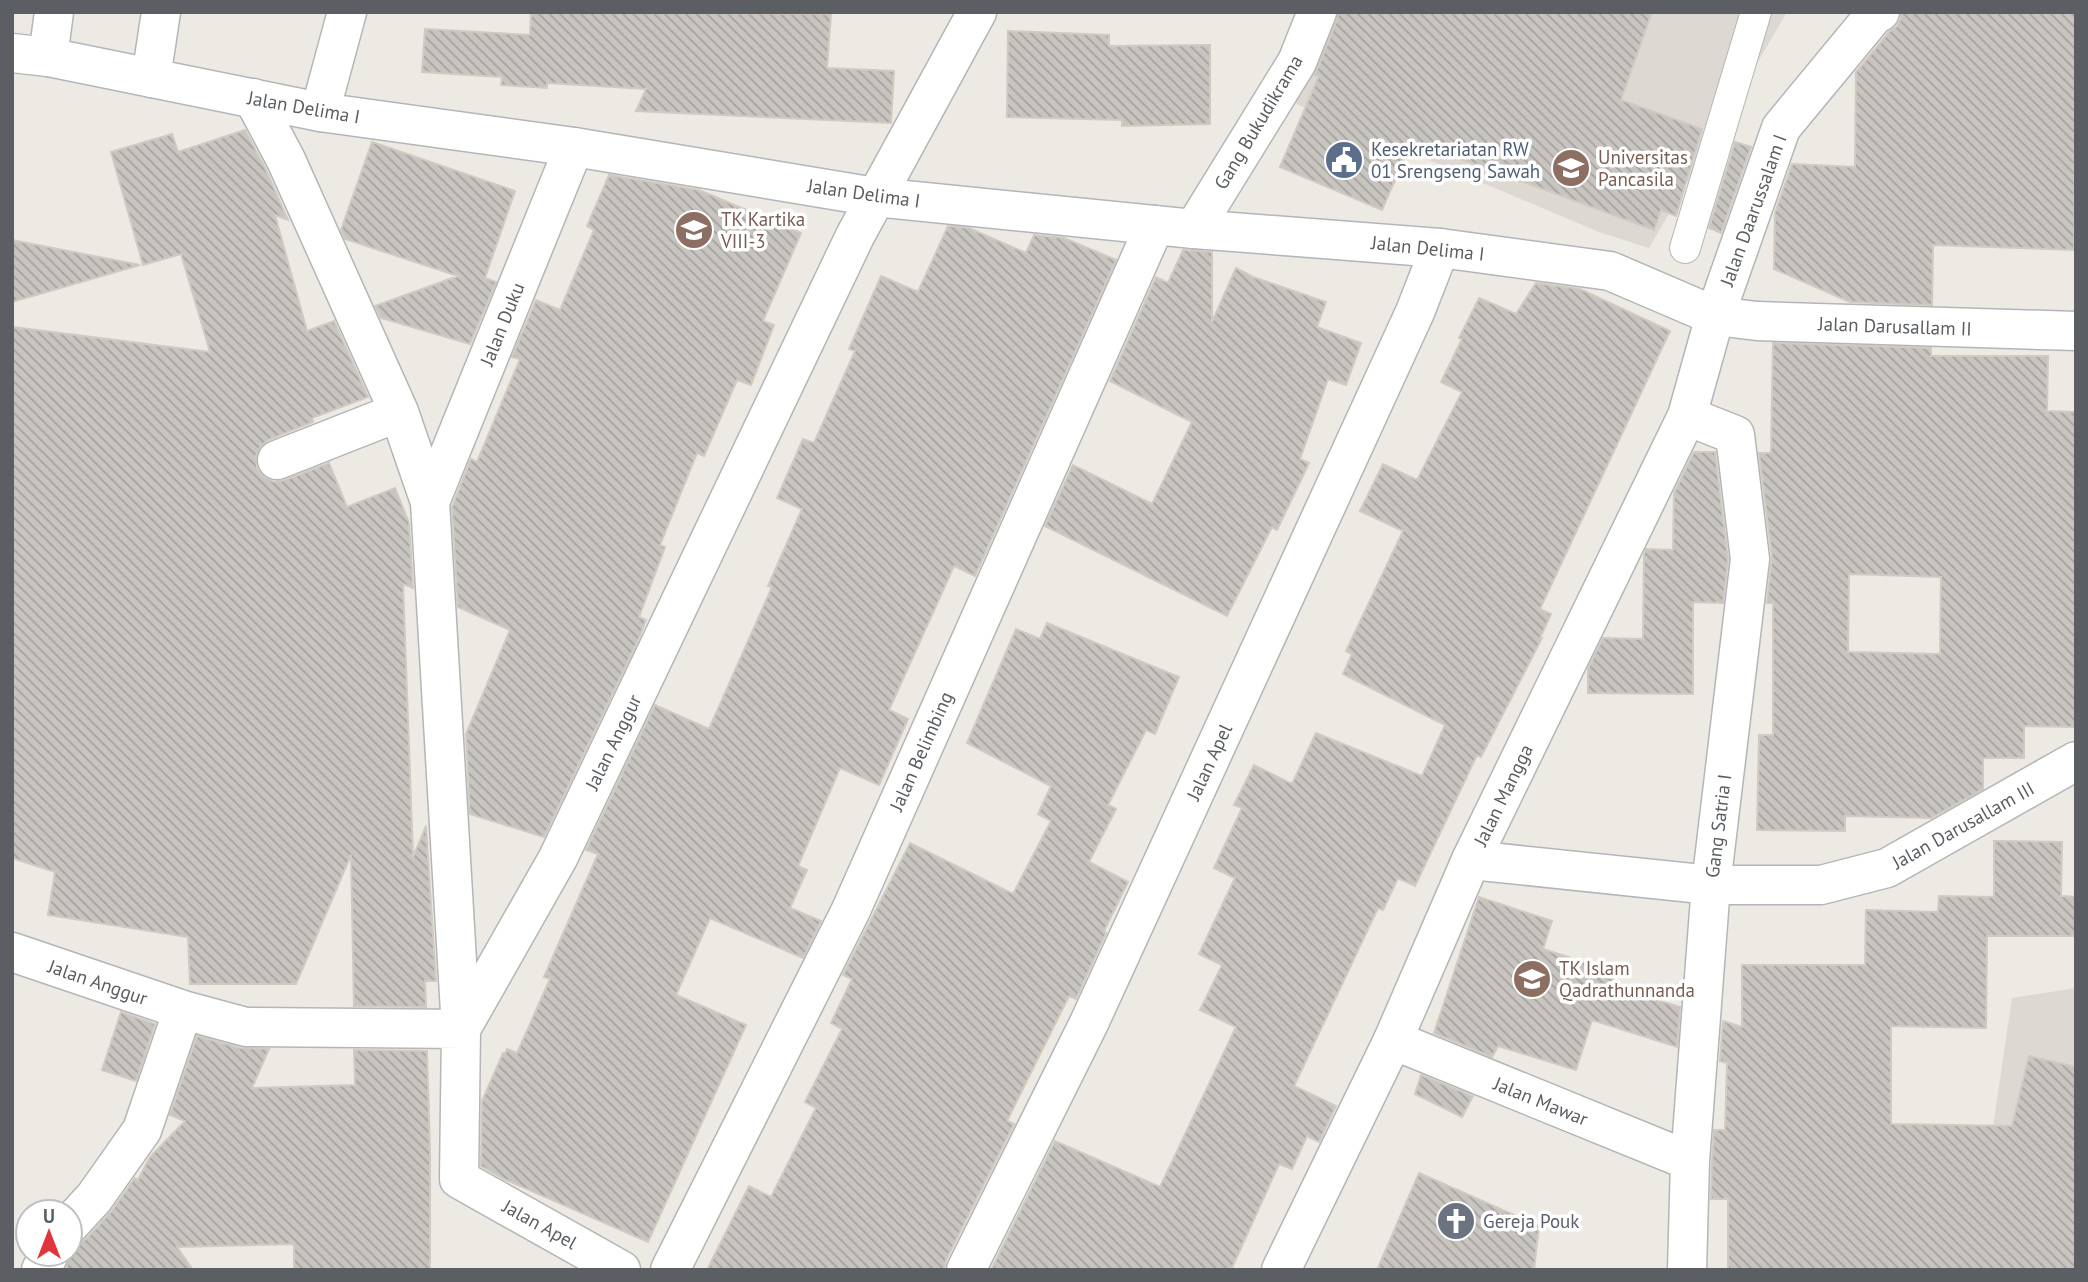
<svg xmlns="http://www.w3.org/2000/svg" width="2088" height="1282" font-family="'PT Sans',sans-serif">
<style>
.education{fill:#ddd8d1}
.building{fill:url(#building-back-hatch);stroke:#d1cac1;stroke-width:2;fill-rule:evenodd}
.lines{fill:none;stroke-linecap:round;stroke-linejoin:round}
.lane-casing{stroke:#b3b6b9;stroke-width:32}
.street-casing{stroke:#b3b6b9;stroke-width:41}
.secondary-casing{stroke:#b2b6ba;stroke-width:41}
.lane{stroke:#fff;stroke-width:30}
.street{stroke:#fff;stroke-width:38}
.secondary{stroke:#fff;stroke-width:38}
.labels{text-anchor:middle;stroke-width:7;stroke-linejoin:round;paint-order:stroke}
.street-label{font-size:19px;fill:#5b5f63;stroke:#fff}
.service-label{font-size:19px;fill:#4e5e75;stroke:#fff;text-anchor:start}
.education-label{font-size:19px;fill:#785e54;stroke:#fff;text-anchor:start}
.worship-label{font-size:19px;fill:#5b616d;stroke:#fff;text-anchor:start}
</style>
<defs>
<pattern id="building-back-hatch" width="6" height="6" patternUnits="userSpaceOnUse" patternTransform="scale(1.75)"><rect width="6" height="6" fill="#c8c4bf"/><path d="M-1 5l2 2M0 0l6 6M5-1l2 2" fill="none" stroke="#a5a29f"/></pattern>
</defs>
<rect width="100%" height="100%" fill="#ede9e3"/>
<path class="education" d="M1326,12H1787L1649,248L1599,232L1296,104Z
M2076,988V1270H1972L2012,998Z"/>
<path class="building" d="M531,12L831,14L827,68L894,71L891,123L636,111L646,89L547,83V88L501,85L502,77L422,72L425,29L530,35Z
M1338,12H1652L1621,100L1702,129L1676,216L1661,210L1654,230L1412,141L1382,210L1280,167L1319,76L1315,75L1337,20Z
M1901,12H2076L2074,250L1933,245L1932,305L1850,302L1774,269L1775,213L1792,164L1855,167L1856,72L1890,31L1896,27L1901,19Z
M1008,31L1109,35V46L1210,45V124L1122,126V120L1007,117Z
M245,130L266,170L288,220L275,215L307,331L334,321L368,397L312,418L313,422L268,440L260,447L256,456L257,469L264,477L274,482L285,480L329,463L347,507L395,488L409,523L413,588L403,584L413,857L426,826L436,981H425L426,1007L354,1006L351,855L296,984H190L188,937L48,915L55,872L12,858V327L210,352L181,254L143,265L111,152L172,134L178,152Z
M372,142L515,191L485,278L496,282L470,344L381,318L375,306L458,276L345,239L341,230Z
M1735,142L1751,147L1721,233L1709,228Z
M609,175L699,190L801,233L763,321L774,325L751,385L737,380L704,456L697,453L660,545L665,547L639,617L646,620L639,638L544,837L470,814L466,734L510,630L458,607L452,507L471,459L477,462L520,359L512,357L536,300L560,310L594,230L587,226Z
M948,226L969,228L1026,253L1034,235L1064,238L1116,260L975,576L954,566L889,710L908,719L879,785L840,768L798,866L807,870L790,908L821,921L803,958L710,918L676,995L746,1025L648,1242L504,1179L481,1166L482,1101L503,1053L505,1054L507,1049L517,1053L550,979L544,977L598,854L586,850L655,705L709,729L772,587L768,586L802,509L777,498L803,439L814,443L855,351L849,349L881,276L918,292Z
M12,240L140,265L12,302Z
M1183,250L1212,252V322L1236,268L1253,277L1326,302L1317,327L1361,343L1346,385L1328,379L1300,459L1309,463L1277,530L1272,527L1227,616L1045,526L1073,465L1152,504L1192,422L1110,381L1156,277L1168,283Z
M1536,283L1580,289L1670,331L1540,609L1551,614L1540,638H1542L1481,757L1477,755L1415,886L1398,878L1383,910L1378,908L1294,1086L1336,1106L1319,1142L1307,1136L1292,1169L1279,1164L1231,1270H991L1055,1141L1160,1187L1236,1027L1200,1010L1222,965L1199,954L1235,878L1214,868L1242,808L1234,805L1254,765L1292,784L1316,733L1422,776L1445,725L1343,674L1352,654L1346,651L1403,531L1360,511L1383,464L1417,480L1462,392L1441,382L1462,339L1459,338L1479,298L1516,314Z
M1773,343L1931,348V356H2048L2047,411L2076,412V727L2024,726V758H1983V789L1931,818L1845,816V831L1757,830L1759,735H1773V603H1767L1772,557L1759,453H1771ZM1849,574L1941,577L1940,654L1848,652Z
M1694,452H1715L1728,559L1723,603L1693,602V694L1588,693V669L1603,638L1643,639L1644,554L1646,549L1673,550L1674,493Z
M1047,623L1179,677L1155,734L1146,730L1108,805L1116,809L1089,862L1128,882L1104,931L1106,933L1076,999L1069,996L1007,1121L1014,1124L946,1260L944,1270H707L749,1186L771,1197L816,1108L805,1102L842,1029L831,1023L852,979L843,975L910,843L1013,894L1051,821L1038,814L1051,786L967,743L1016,629L1040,639Z
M1994,841L2062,842L2061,896L2076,897V936H1987L1986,1028L1891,1026V1124L2012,1126L2029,1056L2076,1067V1270H1728V1199H1711L1712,1162L1714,1130H1725L1727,1063L1720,1061L1723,1021L1742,1027V965H1865L1866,910L1938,912L1939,896L1994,897Z
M1479,897L1552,921L1543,949L1615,972L1611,986L1680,1007L1677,1047L1592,1020L1576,1070L1498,1046L1492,1057L1434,1033Z
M121,1012L155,1024L136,1081L102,1070Z
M197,1036L240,1048L269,1049L252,1088L355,1085L354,1050L427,1051L430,1152V1270H294V1244L177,1247L193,1270H66L71,1245H77L86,1239L110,1213L135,1178L138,1180L150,1157L185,1121L170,1115Z
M1421,1075L1473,1096L1462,1117L1415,1094Z
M1419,1173L1539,1226L1534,1270H1377Z"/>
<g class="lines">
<defs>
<path id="lane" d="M1685,248L1756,12"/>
<path id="street" d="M1880,12L1876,13L1781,128L1715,316L1757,321L2076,331
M48,57L54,12
M151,78L161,12
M253,98L286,160L399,412L430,502L461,1029L459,1179L621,1270
M320,112L347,12
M1194,229L1297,62L1317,12
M1687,416L1735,435L1750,559L1711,885L1690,1161L1687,1270
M277,460L399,412
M430,502L574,147
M1471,860L1711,885H1821L1887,868L2076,761
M12,952L183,1010L246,1027L461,1029
M461,1029L558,858L855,236L977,12
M1393,1040L1690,1161
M70,1224L94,1198L142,1130L183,1010
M41,1270L49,1254
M670,1270L851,910L1155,225
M966,1270L1089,1023L1415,312L1440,248"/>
<path id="secondary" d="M12,53L48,57L320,112L574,147L875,197L1194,229L1440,248L1610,271L1715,316L1687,416L1471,860L1393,1040L1281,1270"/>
</defs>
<use href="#lane" class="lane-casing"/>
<use href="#street" class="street-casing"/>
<use href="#secondary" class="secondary-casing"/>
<use href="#lane" class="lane"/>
<use href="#street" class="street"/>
<use href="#secondary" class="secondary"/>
</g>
<defs>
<symbol id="civic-disc" viewBox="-11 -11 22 22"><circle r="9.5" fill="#5c6f8a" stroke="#fff"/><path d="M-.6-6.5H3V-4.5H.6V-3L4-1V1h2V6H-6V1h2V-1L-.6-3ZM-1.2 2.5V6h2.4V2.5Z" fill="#fff"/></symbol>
<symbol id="university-disc" viewBox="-11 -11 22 22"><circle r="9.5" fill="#8d6e63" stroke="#fff"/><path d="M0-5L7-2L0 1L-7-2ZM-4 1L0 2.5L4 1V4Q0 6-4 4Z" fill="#fff"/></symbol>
<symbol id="school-disc" viewBox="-11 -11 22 22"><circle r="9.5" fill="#8d6e63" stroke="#fff"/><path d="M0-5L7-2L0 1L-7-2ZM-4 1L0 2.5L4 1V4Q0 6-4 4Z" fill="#fff"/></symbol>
<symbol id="church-disc" viewBox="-11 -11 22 22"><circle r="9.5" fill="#6b7280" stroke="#fff"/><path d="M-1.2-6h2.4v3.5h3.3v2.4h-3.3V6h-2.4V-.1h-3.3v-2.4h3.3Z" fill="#fff"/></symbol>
</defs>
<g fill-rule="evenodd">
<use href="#civic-disc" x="1322" y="138" width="44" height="44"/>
<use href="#university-disc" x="1549" y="146" width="44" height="44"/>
<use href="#school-disc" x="672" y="208" width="44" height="44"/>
<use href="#school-disc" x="1510" y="957" width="44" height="44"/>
<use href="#church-disc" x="1434" y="1199" width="44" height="44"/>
</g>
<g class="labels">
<g class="street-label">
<text transform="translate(304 107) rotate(10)" y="7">Jalan Delima I</text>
<text transform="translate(1258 122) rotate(-59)" y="7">Gang Bukudikrama</text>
<text transform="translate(864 193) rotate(8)" y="7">Jalan Delima I</text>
<text transform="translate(1753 210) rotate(-70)" y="7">Jalan Daarussalam I</text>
<text transform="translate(1428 248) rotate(6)" y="7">Jalan Delima I</text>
<text transform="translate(502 324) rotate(-68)" y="7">Jalan Duku</text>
<text transform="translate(1895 326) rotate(2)" y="7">Jalan Darusallam II</text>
<text transform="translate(613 742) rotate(-64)" y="7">Jalan Anggur</text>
<text transform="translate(921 751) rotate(-66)" y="7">Jalan Belimbing</text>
<text transform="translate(1209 762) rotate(-65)" y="7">Jalan Apel</text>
<text transform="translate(1503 795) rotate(-64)" y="7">Jalan Mangga</text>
<text transform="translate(1963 825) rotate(-29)" y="7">Jalan Darusallam III</text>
<text transform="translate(1718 826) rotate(-83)" y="7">Gang Satria I</text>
<text transform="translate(98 982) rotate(19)" y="7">Jalan Anggur</text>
<text transform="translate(1541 1101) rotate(22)" y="7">Jalan Mawar</text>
<text transform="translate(540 1224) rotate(29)" y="7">Jalan Apel</text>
</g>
<g class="service-label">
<text x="1371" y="156">Kesekretariatan RW<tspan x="1371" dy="22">01 Srengseng Sawah</tspan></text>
</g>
<g class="education-label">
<text x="1598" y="164">Universitas<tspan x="1598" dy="22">Pancasila</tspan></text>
<text x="721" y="226">TK Kartika<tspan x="721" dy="22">VIII-3</tspan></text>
<text x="1559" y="975">TK Islam<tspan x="1559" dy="22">Qadrathunnanda</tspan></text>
</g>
<g class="worship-label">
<text x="1483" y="1228">Gereja Pouk</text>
</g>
</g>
<rect width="2088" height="1282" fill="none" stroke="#5b5f63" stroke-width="28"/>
<g transform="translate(49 1233)"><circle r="33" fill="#ffffff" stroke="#bdbfc1" stroke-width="2"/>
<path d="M0-5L12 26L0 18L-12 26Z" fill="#e1353c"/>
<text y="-10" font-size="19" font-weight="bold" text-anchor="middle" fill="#5b5f63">U</text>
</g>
</svg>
